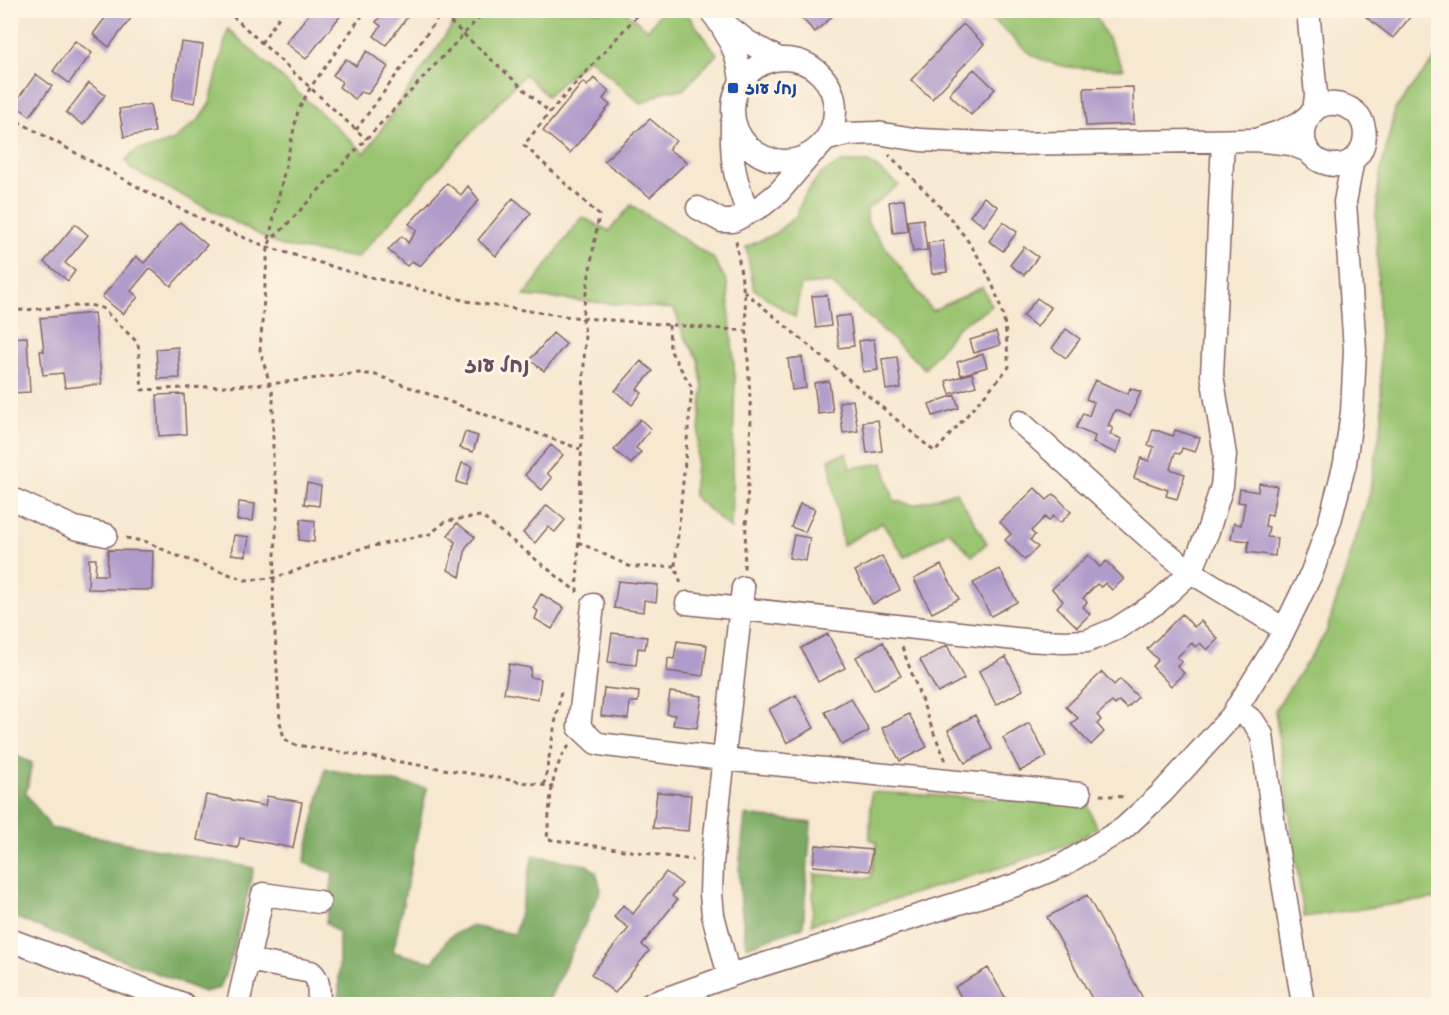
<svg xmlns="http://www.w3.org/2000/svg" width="1449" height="1015" font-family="Sriracha,'Playpen Sans Hebrew',sans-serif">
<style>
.green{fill:#9ac471;stroke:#72724e;stroke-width:1.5}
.forest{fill:#7baa63;stroke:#626447;stroke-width:1.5}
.building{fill:#b09cca}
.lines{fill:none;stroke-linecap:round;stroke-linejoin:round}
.minor-casing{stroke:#876565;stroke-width:25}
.path{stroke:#876565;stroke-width:3;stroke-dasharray:4.5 4.5;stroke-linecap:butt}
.minor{stroke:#fff;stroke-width:22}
.transit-dot{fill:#1a4fb4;stroke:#fcf5e5;stroke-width:2}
.labels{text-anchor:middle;stroke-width:6;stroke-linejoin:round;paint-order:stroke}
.transit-label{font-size:16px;font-weight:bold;fill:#164399;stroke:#fcf5e5;text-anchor:start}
.quarter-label{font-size:20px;font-weight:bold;fill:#6e4b63;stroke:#fcf5e5}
</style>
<rect width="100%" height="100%" fill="#fcf5e5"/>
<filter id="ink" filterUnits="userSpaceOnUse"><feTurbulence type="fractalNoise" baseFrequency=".0167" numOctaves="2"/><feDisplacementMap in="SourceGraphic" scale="12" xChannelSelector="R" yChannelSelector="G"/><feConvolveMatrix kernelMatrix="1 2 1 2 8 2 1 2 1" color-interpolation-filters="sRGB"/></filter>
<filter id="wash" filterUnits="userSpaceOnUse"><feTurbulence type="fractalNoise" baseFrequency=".008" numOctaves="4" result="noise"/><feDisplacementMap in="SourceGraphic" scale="24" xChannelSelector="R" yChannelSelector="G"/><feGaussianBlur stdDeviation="1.35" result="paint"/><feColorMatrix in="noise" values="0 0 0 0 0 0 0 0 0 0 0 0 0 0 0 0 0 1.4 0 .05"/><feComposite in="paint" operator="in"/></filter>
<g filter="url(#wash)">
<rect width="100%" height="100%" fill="#f7e8d0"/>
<path class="green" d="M462,11H625L648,30L661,11H685L717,54L683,90L665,91L641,104L589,58L547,96L525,74L357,258L281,246L131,169L126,160L137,150L152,148L174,140L200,118L210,103L228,29L365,153Z
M972,11H1093L1124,69C1092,68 1056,72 1028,52C1010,38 996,15 972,11Z
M1438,55V898L1304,917L1275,710L1326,633L1369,496L1382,419L1376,216L1379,179L1395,109Z
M841,162H869L899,185L867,209V222L932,311L982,287L992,306L957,328L925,369L831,283L801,285L795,317L754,289L746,247L774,234L796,216L803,198L819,175Z
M631,205L713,258L727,282L735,378L731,529L693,496L703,388L698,359L684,336L674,309L524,296L582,217L609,231Z
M846,453L850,468L883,463L894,501L914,505L956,492L987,543L972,556L949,531L905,557L882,523L843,545L829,459Z
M871,792L1087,804L1097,828L1074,842L1012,864L812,924L814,874L871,878L877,842L870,839Z"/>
<path class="forest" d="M12,754L32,763L26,794L51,828L254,868L232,956L220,988L204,992L11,916L10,755Z
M325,769L427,788L393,952L433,962L449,937L470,926L515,934L533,855L587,865L596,872L601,890L547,1004H339V933L326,923L333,873L304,863Z
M745,815L811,823L803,927L746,947L741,905L739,869Z"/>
<g id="blocks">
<path class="building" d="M111,10H123L132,17L109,47L93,34Z
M312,10H345L306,59L286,43Z
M392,10H403L409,15L386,45L374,36L381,26L376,22L384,11L389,15Z
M794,10H839L815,32Z
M1363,10H1416L1393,38L1361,13Z
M963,24L984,44L932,99L911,80Z
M75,41L92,53L69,83L53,71Z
M181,42L203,45L195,103L172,99Z
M367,51L388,67L368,94L360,92L355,99L339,87L342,82L333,75L346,59L356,66Z
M974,69L995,89L971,115L949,94Z
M36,74L52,86L30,116L14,104Z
M594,78L609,91L603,99L610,105L570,153L543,131L583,82L587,86Z
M89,83L105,95L83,125L66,113Z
M1133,87L1134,124L1086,126L1084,88Z
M150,104L155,132L124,137L119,109Z
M650,119L676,141L668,149L687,162L650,197L604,161Z
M10,181L16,186L10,193Z
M447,183L461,195L468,186L479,200L420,266L412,261L407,266L388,250L402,236L408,243L417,230L409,224Z
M984,197L998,207L984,226L970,216Z
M513,198L531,213L496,256L478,240Z
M904,199L908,231L893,233L889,202Z
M923,219L927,250L913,252L908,221Z
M180,222L207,245L171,286L150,268L131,291L138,297L123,314L102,297L136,256L144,263Z
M1003,222L1017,232L1003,251L989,241Z
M75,224L88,235L65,263L75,271L68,281L44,262Z
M943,241L947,272L932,274L928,243Z
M1024,247L1038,257L1024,275L1010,265Z
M827,295L831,326L816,328L812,296Z
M1037,298L1051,308L1037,327L1023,316Z
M94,313L102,384L65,388L63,373L43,375L40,351H44L40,318Z
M850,315L854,346L839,348L835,317Z
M1066,329L1080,339L1066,358L1052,348Z
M996,332L1000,345L974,353L970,340Z
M553,333L566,344L544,371L530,360Z
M27,337L30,392L10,393V338Z
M874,339L878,370L863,372L859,341Z
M178,347L180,378L158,379L156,349Z
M983,354L987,367L961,375L957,362Z
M802,357L806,388L792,390L788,359Z
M897,357L901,388L886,390L882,359Z
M641,361L653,371L637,389L642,393L632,405L615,391Z
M972,373L976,386L950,394L946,381Z
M1095,380L1128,394L1130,388L1141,392L1130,416L1115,410L1108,426L1113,428L1110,434L1122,439L1116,453L1093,443L1095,436L1076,428L1083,413L1089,416L1094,402L1086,399Z
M829,381L833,412L818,414L814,383Z
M184,394L186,434L159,436L157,395Z
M955,395L959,408L933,416L929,404Z
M853,400L858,431L843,433L839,402Z
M640,419L651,429L636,448L641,452L631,464L614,450Z
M878,420L882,451L867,453L863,422Z
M1153,429L1173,436L1175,430L1200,438L1195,452L1182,448L1180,454L1175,453L1170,469L1185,474L1177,499L1166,496L1168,490L1134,478L1141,458L1149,461L1154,447L1148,445Z
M465,432L478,436L473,452L460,448Z
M551,445L563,455L547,473L552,478L542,490L525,475Z
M462,463L472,466L466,485L456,482Z
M307,483L321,486L319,506L304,504Z
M1259,483L1277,486L1272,515L1267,514L1265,526L1269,527L1267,537L1277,538L1275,556L1247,552L1249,541L1231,539L1234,523L1241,525L1245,503L1238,502L1240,489L1258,492Z
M1035,488L1047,500L1054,494L1071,512L1060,523L1053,516L1048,521L1045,517L1031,531L1035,535L1030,540L1038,547L1025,560L1005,540L1011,534L1000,522Z
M239,502L255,504L253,521L237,520Z
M800,504L815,509L805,532L791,527Z
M547,505L565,520L555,532L548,527L535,543L523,533Z
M301,519L315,521L314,542L299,540Z
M457,523L475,537L466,547L460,577L448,570L455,542L448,535Z
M234,535L249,537L246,556L231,554Z
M794,535L810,538L806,561L789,558Z
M108,550L153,551L152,590L88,589L89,559H96L95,575H107Z
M1088,555L1100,567L1106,561L1124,579L1112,590L1105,583L1101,587L1097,584L1083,598L1087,602L1083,607L1090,614L1077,627L1057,607L1063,601L1052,589Z
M882,556L900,590L873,604L855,571Z
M941,565L959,599L932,613L914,579Z
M1000,569L1017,602L991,616L973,583Z
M618,581L658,585L656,602L644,600L643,612L614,608Z
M541,594L564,608L552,629L535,619L538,611L533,608Z
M1182,614L1194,627L1201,621L1218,639L1207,650L1200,643L1195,647L1192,643L1177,657L1182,662L1177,666L1184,673L1171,686L1152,666L1158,660L1147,649Z
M612,633L647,637L645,649L638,648L636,665L608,662Z
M828,634L845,668L818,682L801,648Z
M677,641L707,645L703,676L667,671L668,658L674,659Z
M883,642L901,676L874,690L856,657Z
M947,645L964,679L938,693L920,660Z
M1006,657L1023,690L996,705L979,671Z
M509,664L531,668L530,677L541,679L538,699L504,693Z
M1102,672L1114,685L1120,679L1138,697L1127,708L1119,701L1115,705L1112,702L1097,715L1101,720L1097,724L1104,732L1091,745L1071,724L1078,718L1066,707Z
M604,688L639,692L638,702H630L628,719L601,716Z
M670,692L702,696L697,728L673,725L675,715L667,714Z
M796,695L814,728L787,743L769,709Z
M851,698L869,731L842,745L825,712Z
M909,714L927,747L900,761L882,728Z
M975,715L992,749L965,763L948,730Z
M1029,723L1047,757L1020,771L1003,738Z
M657,792L691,795L688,831L653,828Z
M206,795L265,806L267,796L302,802L293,848L240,838L238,848L197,840Z
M816,845L872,850L870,871L813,866Z
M666,872L682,884L672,896L677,900L642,945L649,951L615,993L591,974L629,928L614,917L623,905L633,914Z
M1087,895L1146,1004H1095L1047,917Z
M988,968L1009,1004H965L955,987Z"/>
</g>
</g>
<g filter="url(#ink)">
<use href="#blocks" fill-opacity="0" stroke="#876565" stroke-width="1.5"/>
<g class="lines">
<defs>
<path id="minor" d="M710,10C727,31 739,56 741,82
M1308,10L1316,95L1314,111
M725,24L748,42L779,59
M733 110a51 51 0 1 1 102 0a51 51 0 1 1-102 0Z
M732,123C731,162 734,177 748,213
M1261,138C1274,134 1287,130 1299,123C1306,119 1311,113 1317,108C1330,100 1349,104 1359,116C1364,123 1366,133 1364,142C1354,185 1283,163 1310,115
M825,140L847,134L877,133L920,140L1004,144L1254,140L1291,144L1308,151
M698,208L722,221H733L763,205L779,192L813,152
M1020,422L1158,546L1191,572L1284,629
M10,498L75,528L106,535
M687,603L1025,640L1064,642L1087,641L1116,629L1158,602L1191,572L1208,531L1222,486L1225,455L1212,375L1223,141
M593,605L579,727L596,743L606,745L723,759L1080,794
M1236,708L1253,721L1262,735L1275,834L1303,1004
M10,940L183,1004
M248,960L311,972C321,980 318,993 319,1004
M729,976L713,915L711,894L712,863L743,588
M238,1004L263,894L319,902
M651,1004L740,972L1016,885L1063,865L1123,829L1162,793L1231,717L1279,640L1312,572L1330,521L1345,463L1352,412L1355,350L1345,202L1353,159"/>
</defs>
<use href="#minor" class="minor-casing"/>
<path class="path" d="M226,10L366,139
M437,10L549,112
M486,10L279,233L271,239L268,247L260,350L273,395V465L278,491L273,598L280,722L284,738L291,744L553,787
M261,43L284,10
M10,117L160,199L227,231L268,247L350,272L475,303L572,317L747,331
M356,130L444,10
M269,239L298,111L310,88L366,10
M736,241L745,300L751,419L744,569
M744,291L935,452L1009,367C1007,352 1007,335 1004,321C988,249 939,204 889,155
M10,311L89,305L102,308L138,343L142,390L269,384L359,373L376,375L580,449
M669,325L670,350L692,388L675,566L681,584
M126,538L147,542L175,555L245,580L274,578L355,550L430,534L446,521L481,516L577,592
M578,542L631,567L675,566
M577,592L585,332L582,317L599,215L524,145L550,112L642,10
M902,647L933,731L946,761
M569,746C549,770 550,809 547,839L693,860
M544,785L561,691
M1100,795L1126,797"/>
<use href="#minor" class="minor"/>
</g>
</g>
<rect class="transit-dot" x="727" y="82" width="12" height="12" rx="3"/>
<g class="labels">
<g class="transit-label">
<text x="745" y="94">נחל עוז</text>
</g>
<g class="quarter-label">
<text x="497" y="372">נחל עוז</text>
</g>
</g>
<rect width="1449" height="1015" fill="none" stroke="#fcf5e5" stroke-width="36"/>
</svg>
